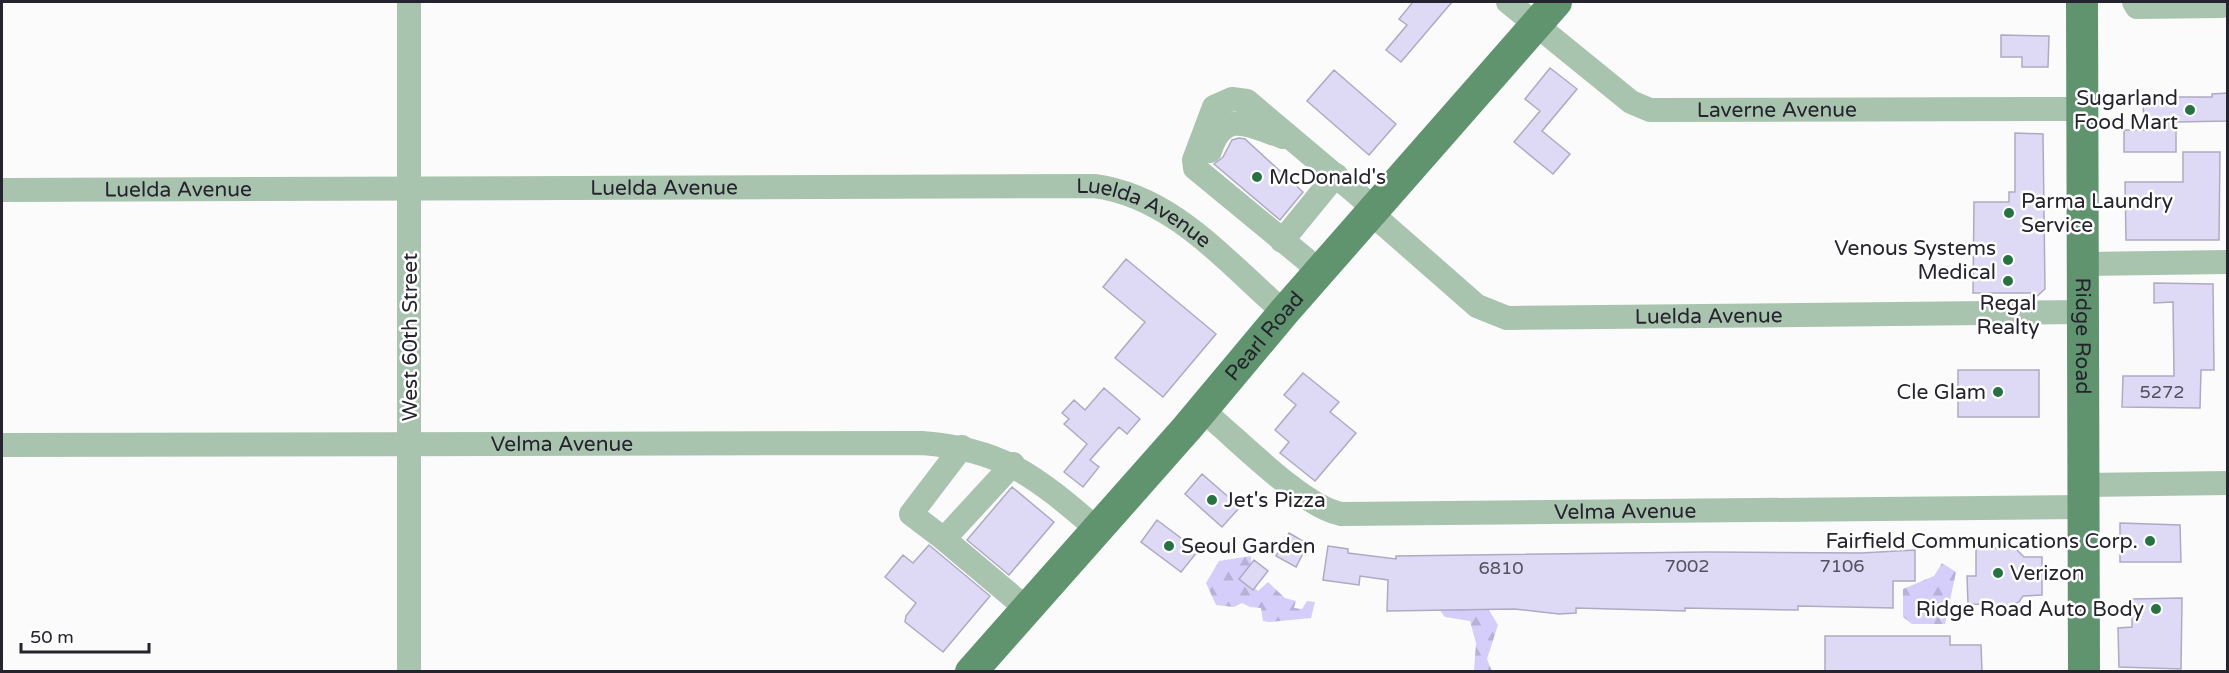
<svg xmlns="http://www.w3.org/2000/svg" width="2229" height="673" font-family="'Varela Round',sans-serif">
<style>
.forest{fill:url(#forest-firs)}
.building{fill:#ded9f5;stroke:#aeaac4;stroke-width:1.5}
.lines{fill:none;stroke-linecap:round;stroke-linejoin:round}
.minor{stroke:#a8c4ae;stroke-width:24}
.major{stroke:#5f946e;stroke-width:32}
.poi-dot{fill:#267342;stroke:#fff;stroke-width:2}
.labels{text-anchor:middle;stroke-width:5;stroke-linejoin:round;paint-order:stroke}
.number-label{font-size:18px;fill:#53505f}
.poi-label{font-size:21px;fill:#25232d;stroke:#fff;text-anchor:end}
.street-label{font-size:21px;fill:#25232d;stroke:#fff}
</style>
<defs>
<pattern id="forest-firs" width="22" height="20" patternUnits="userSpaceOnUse" patternTransform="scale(1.5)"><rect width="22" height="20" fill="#d5cdfa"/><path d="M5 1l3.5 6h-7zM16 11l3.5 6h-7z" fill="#b7b0d7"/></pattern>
</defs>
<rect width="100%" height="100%" fill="#fbfbfb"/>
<path class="forest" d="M1251,556V584L1258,591L1268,582L1285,598L1296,601L1294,608L1302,609L1307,601L1315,602L1311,618L1269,622L1263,621L1261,608L1250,607L1242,603L1234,607L1216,605L1206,583L1219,561Z
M1942,563L1956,572L1945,624H1912L1903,617V589L1934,576Z
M1481,597L1498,625L1487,659L1492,671H1474L1476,643L1470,621L1445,617L1435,604H1451L1461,610L1466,601Z"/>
<path class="building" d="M1413,2H1452L1401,62L1386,50L1407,25L1399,19Z
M2001,35L2049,36L2048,67H2022V57H2001Z
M1550,68L1577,89L1542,131L1570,154L1553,174L1514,142L1540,111L1525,99Z
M1334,70L1396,124L1369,155L1307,101Z
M2228,93V121L2176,122V152H2124V130H2144L2143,97H2212V94Z
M2015,133L2043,134L2045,289L2035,298H2031V293H1973L1974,202H2009V192H2015Z
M1239,138L1245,139L1303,192L1280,220L1214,164L1223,157L1232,140Z
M2183,152H2220L2219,240H2126L2125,182H2183Z
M1126,259L1216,334L1163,397L1115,358L1145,322L1103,287Z
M2154,283L2213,284L2214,370H2201L2200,408L2122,407L2123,376H2174L2173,302L2154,303Z
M1958,370H2039V417H1958Z
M1303,373L1339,402L1330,412L1356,433L1315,481L1280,453L1289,442L1275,430L1296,405L1284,395Z
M1104,388L1140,419L1127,434L1119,427L1090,460L1099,467L1083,487L1064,472L1087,444L1064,424L1069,419L1062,413L1074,400L1085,410Z
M1202,474L1240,507L1222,527L1185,494Z
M1012,487L1054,522L1009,575L967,540Z
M1157,520L1198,551L1181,572L1141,542Z
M2120,523L2180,525L2181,562H2120Z
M1289,533L1308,544L1296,567L1276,556Z
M929,545L990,596L943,652L905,622L906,616L916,603L885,577L903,555L913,563Z
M1328,546L1348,549V553L1396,559V556L1707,552L1861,553L1915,550V581H1893V608L1798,606V610L1685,608V611L1576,608V613L1559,614L1514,609L1387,611L1388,580L1360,576L1359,585L1323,580Z
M1976,548H2015L2024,557H2042V595L2023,596L2019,602L2012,605L1968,604L1967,576H1976Z
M1254,560L1268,571L1253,590L1239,579Z
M2182,598L2181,669L2119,667L2118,628L2132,627V599Z
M1825,636H1950V645H1981L1982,672H1825Z"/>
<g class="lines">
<g class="minor">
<path d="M409,2V672"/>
<path id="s1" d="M1508,2L1631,102L1650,110L2082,109"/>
<path d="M2134,2L2137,7L2222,6V2"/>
<path d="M1210,151C1224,108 1250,126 1283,137"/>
<path id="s2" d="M2,190L1094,186C1173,196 1227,263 1284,312"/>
<path id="s3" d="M1371,213L1477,306L1507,318L2083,312"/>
<path d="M1282,241L1336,175"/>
<path d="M2083,264L2228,262"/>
<path d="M1320,271L1195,168L1194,160L1214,107L1232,99L1247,101L1375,209"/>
<path id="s4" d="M1202,410C1237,438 1301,506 1341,514L2084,507"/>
<path id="s5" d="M2,445L922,443C1004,449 1037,478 1097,529"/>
<path d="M1013,464L944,539L1026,608"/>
<path d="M2084,485L2228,483"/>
<path d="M944,539L911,514L962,447"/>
</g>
<g class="major">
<path id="s6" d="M2082,2L2084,672"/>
<path id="s7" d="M971,672L1187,428L1284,312L1556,2"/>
</g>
</g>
<g class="poi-dot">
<circle cx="2190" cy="110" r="6"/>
<circle cx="1257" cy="177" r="6"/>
<circle cx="2009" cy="213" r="6"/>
<circle cx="2008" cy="260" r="6"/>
<circle cx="2008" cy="281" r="6"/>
<circle cx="1998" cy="392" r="6"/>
<circle cx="1212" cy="500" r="6"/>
<circle cx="2150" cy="541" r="6"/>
<circle cx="1169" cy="546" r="6"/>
<circle cx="1998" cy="573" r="6"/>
<circle cx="2156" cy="609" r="6"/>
</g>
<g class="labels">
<g class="number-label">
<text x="2162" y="398">5272</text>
<text x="1687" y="572">7002</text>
<text x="1842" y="572">7106</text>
<text x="1501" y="574">6810</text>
</g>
<g class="poi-label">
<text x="2178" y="105">Sugarland<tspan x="2178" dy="24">Food Mart</tspan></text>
<text x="1269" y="184" text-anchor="start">McDonald's</text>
<text x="2021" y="208" text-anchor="start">Parma Laundry<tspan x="2021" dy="24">Service</tspan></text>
<text x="1996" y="255">Venous Systems<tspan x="1996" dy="24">Medical</tspan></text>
<text x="2008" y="310" text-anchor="middle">Regal<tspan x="2008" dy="24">Realty</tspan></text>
<text x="1986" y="399">Cle Glam</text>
<text x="1224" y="507" text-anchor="start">Jet's Pizza</text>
<text x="2138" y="548">Fairfield Communications Corp.</text>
<text x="1181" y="553" text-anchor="start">Seoul Garden</text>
<text x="2010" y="580" text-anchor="start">Verizon</text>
<text x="2144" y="616">Ridge Road Auto Body</text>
</g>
<g class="street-label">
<text dy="7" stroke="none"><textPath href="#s1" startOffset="306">Laverne Avenue</textPath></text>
<text dy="7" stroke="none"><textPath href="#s2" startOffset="662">Luelda Avenue</textPath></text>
<text dy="7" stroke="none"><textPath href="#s2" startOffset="176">Luelda Avenue</textPath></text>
<text dy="7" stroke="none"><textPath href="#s2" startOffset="1148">Luelda Avenue</textPath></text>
<text dy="7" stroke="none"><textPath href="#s3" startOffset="375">Luelda Avenue</textPath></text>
<text transform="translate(410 337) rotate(-90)" y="7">West 60th Street</text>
<text dy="7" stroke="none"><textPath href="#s7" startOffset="446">Pearl Road</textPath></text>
<text dy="7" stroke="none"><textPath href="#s6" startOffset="334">Ridge Road</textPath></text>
<text dy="7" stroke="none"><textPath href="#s5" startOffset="560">Velma Avenue</textPath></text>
<text dy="7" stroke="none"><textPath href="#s4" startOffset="459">Velma Avenue</textPath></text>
</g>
</g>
<rect width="2229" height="673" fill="none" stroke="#25232d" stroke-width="6"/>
<path d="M21 643v9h128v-9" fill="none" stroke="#25232d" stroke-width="3"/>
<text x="30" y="643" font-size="18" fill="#25232d" stroke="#ffffff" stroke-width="4.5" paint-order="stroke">50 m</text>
</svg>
